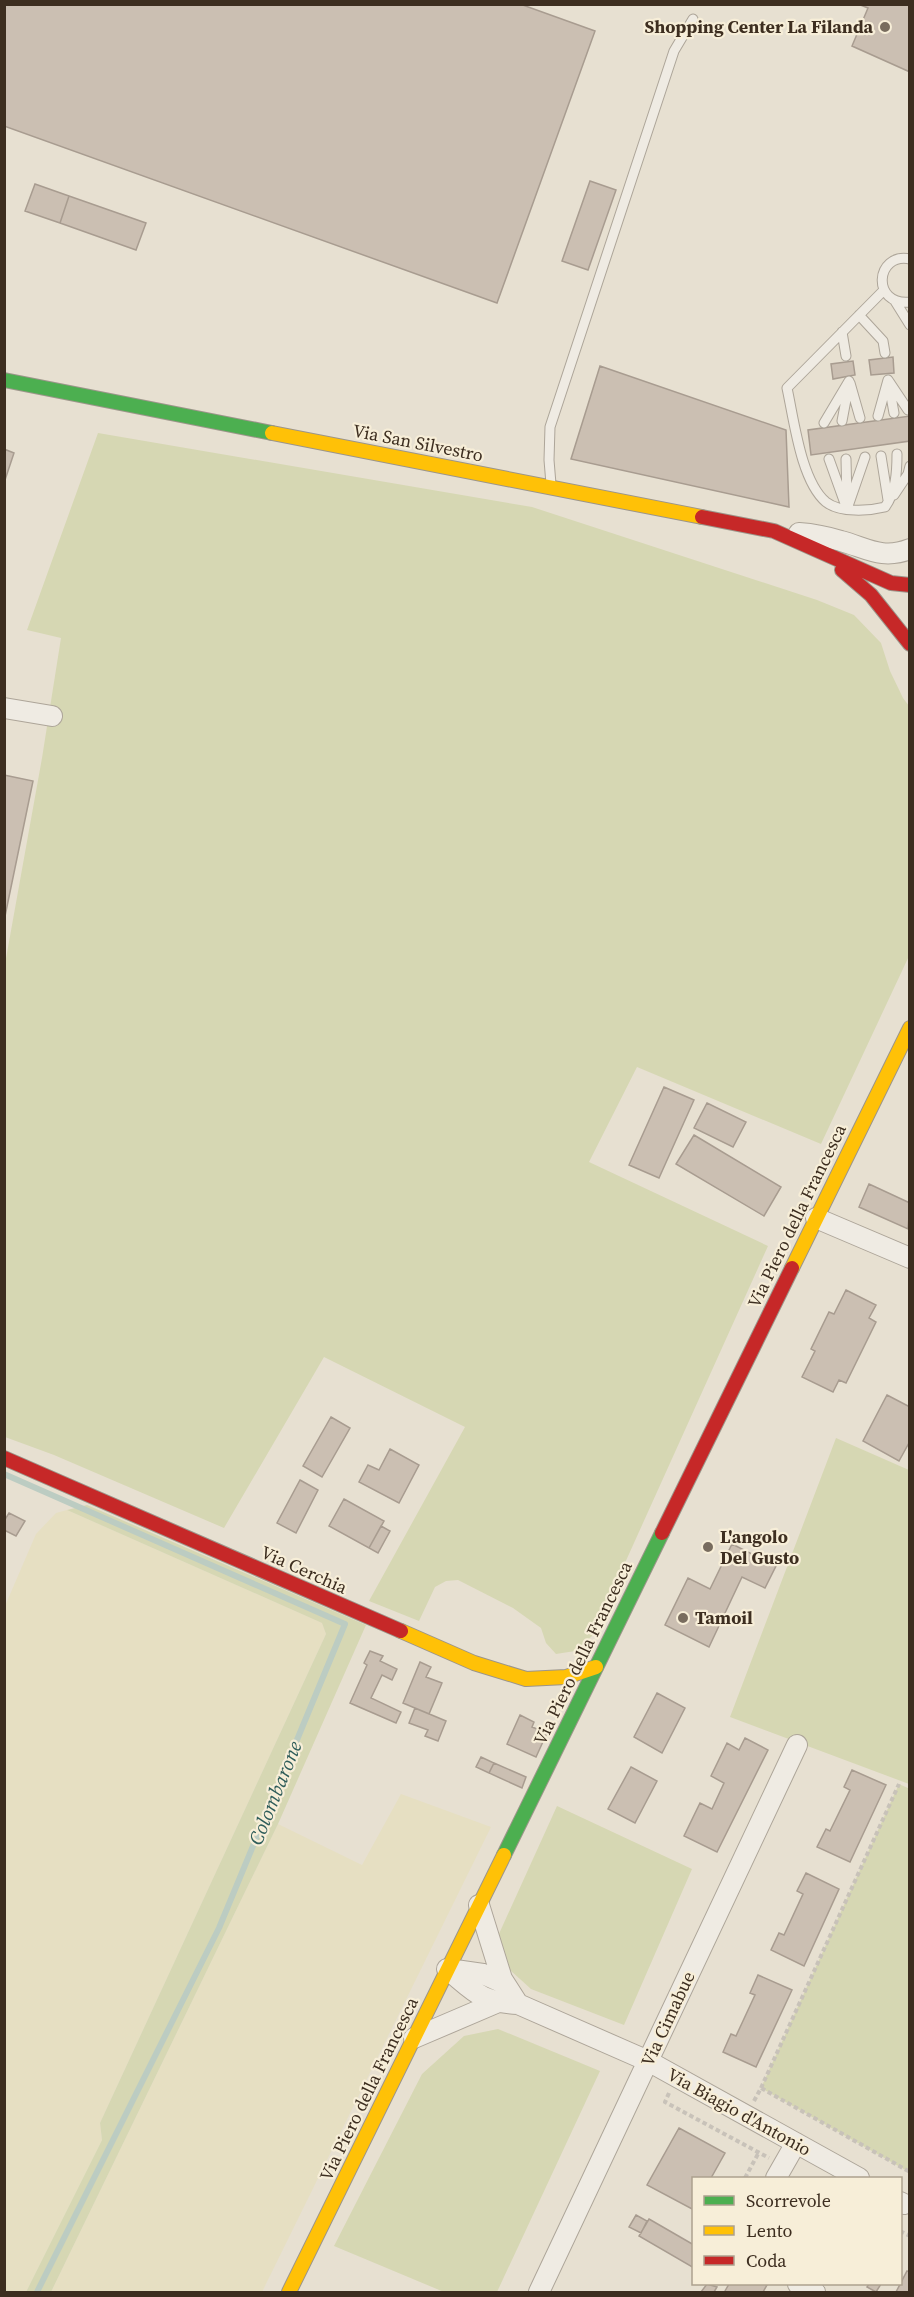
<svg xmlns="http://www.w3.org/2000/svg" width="914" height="2297" font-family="'Source Serif 4',serif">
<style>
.farmland{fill:#e6dfc2}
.green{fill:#d6d7b3}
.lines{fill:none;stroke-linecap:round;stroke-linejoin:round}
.stream{stroke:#bcccc2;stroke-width:6}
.building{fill:#cbbfb2;stroke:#a89c90;stroke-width:1.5}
.lane-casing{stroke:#ada599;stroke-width:11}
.street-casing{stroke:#ada599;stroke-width:22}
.fast-casing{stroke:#9c958a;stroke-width:16}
.slow-casing{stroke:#9c958a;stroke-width:16}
.jam-casing{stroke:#9c958a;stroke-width:16}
.path{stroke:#c8c2b9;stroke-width:4;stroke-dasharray:4.5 3;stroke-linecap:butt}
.lane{stroke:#efebe3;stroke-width:9}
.street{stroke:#efebe3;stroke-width:20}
.fast{stroke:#4caf50;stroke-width:14}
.slow{stroke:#ffc107;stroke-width:14}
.jam{stroke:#c62828;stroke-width:14}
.poi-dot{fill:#786c5e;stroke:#f7eed8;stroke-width:2}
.labels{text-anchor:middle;stroke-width:4.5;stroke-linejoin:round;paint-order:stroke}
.poi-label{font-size:18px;font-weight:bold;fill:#3d2e20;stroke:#f7eed8;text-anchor:start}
.street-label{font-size:18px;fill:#3d2e20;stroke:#f7eed8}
.water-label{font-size:20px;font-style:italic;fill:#2f5d5a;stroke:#f7eed8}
</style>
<rect width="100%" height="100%" fill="#e7e0d1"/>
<path class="farmland" d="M67,1510L322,1623L326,1634L100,2123L102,2140L26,2292H5V1606L36,1534L56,1513Z
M401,1794L491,1827L262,2292H51L278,1824L362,1865Z"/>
<path class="green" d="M98,433L532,507L817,600L854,615L881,643L890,671L903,698L909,706V956L821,1144L637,1067L589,1162L768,1246L592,1636L575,1651L556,1654L546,1643L541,1628L513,1608L458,1580L446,1581L435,1587L419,1621L369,1601L465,1427L324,1357L224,1528L54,1455L5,1437V964L42,758L61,638L27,630Z
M836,1438L909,1470V1784L730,1717Z
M87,1505L366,1625L278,1824L51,2292H26L102,2140L100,2123L326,1634L322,1623L67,1510Z
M899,1784L910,1789L909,2172L761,2088Z
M557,1806L692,1869L624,2025L531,1989L510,1970L498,1936Z
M498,2029L600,2071L497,2292H444L334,2246L422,2074L464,2036Z"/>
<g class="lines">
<path class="stream" d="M4,1474L345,1624L219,1928L37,2292"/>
</g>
<path class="building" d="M4,4H520L595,31L497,303L4,126Z
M858,4H910V72L852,46L868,8Z
M590,181L616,190L588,270L562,261Z
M35,184L69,196L60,223L25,211Z
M69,196L146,223L136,250L60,223Z
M893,357L894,373L871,375L869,360Z
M853,361L855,375L833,379L831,364Z
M600,366L786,430L789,507L571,459Z
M910,416V441L811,455L808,430Z
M4,449L14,453L5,480H4Z
M4,775L33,781L4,921Z
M664,1087L694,1100L659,1178L629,1165Z
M707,1103L746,1122L733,1147L694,1128Z
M694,1135L781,1187L764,1216L676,1164Z
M869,1184L910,1203L908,1229L859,1207Z
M846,1290L876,1305L869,1318L876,1322L846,1383L839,1380L833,1392L802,1377L815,1351L811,1349L829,1312L834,1314Z
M887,1395L910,1407V1441L899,1461L863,1441Z
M331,1417L350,1428L322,1477L303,1466Z
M390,1449L419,1465L399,1503L359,1482L368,1465L379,1470Z
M300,1480L318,1490L296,1533L277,1523Z
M344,1499L384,1521L369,1548L329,1526Z
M9,1513L25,1521L16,1536L4,1530V1521Z
M381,1526L390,1531L378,1553L369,1548Z
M732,1544L776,1566L765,1588L742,1577L709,1647L665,1625L688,1578L710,1589Z
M370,1651L383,1656L380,1661L397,1669L392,1680L382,1675L371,1698L401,1712L396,1723L350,1703L367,1665L364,1663Z
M420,1662L431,1667L426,1677L442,1683L429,1714L403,1703Z
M657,1693L685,1708L662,1753L634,1737Z
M415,1708L446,1721L438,1741L425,1736L428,1730L409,1723Z
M520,1715L534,1722L532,1727L547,1733L536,1757L507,1744Z
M745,1738L768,1750L717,1852L684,1836L700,1803L712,1809L724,1783L711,1776L727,1743L739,1750Z
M481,1757L494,1763L489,1773L476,1767Z
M494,1763L526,1777L522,1788L489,1773Z
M631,1767L657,1781L635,1823L608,1809Z
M852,1770L886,1785L850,1862L817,1847L826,1829L830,1831L850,1790L844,1787Z
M806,1873L839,1889L804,1966L771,1950L779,1933L784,1935L803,1894L797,1891Z
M758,1975L792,1990L756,2067L723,2052L731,2034L736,2036L755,1995L750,1993Z
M679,2128L725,2153L711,2178H694V2210L647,2185Z
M636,2215L647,2221L641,2233L629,2227Z
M649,2219L694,2245V2268L639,2236Z
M907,2271L910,2272V2292H896Z
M707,2284L717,2287L714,2292H701Z
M729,2284H764L767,2285L763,2292H728L725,2291Z
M869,2284H881L876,2292L867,2287Z"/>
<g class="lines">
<defs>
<path id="lane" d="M910,259C875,252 871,306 910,302
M884,290L787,388C794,420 801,481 826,502C840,513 869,511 885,507C896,492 897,471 897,454
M895,301L910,325
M859,315L883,341L885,353
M842,332L846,356
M888,380L908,410
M850,383L860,418
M889,385L894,413
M878,416L888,380
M842,421L848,389
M824,423L849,381
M881,456L888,500
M829,459L847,509
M846,459L847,501
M551,484L549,460L550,427L674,51L693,19
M894,495L908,474L910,466
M847,509L865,457"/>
<path id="street" d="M799,533C813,534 828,537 841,541C867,548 882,560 910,549
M4,708L52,716
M816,1218L910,1258
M479,1905L502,1979L518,2004
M447,1969C475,1992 480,2002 518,2004L648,2061L859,2178
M448,1969L483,1974L505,1984
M414,2038L496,2003
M776,2178L796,2143
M900,2202L904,2204
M798,2284L815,2292
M539,2292L797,1745"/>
<path id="fast" d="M4,380L272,433
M504,1855L662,1533"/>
<path id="slow" d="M272,433L702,517
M792,1268L910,1028
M401,1631L474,1663L526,1679L566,1677L596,1667
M289,2292L504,1855"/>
<path id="jam" d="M702,517L774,531L891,583L910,585
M842,570L871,595L910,644
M4,1458L401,1631
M662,1533L792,1268"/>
</defs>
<use href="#lane" class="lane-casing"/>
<use href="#street" class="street-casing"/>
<use href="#fast" class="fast-casing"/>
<use href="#slow" class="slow-casing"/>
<use href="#jam" class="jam-casing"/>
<path class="path" d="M761,2088L899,1784
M669,2093L665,2102L769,2158
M754,2101L761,2088L910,2172
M745,2178L759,2152
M900,2231L910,2236"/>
<use href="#lane" class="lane"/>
<use href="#street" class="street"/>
<use href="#fast" class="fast"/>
<use href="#slow" class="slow"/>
<use href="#jam" class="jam"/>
</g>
<g class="poi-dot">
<circle cx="885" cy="27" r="6"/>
<circle cx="708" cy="1547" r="6"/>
<circle cx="683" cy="1618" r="6"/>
</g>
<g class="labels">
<g class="poi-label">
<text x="873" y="33" text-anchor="end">Shopping Center La Filanda</text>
<text x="720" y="1543">L'angolo<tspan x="720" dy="21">Del Gusto</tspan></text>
<text x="695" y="1624">Tamoil</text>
</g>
<g class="street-label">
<text transform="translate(418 443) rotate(11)" y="6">Via San Silvestro</text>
<text transform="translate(797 1216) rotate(-64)" y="6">Via Piero della Francesca</text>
<text transform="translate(304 1570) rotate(24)" y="6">Via Cerchia</text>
<text transform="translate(583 1653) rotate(-64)" y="6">Via Piero della Francesca</text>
<text transform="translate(668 2019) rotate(-65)" y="6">Via Cimabue</text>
<text transform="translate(369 2089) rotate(-64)" y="6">Via Piero della Francesca</text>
<text transform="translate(739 2112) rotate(29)" y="6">Via Biagio d'Antonio</text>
</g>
<g class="water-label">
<text transform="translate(275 1793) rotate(-68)" y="7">Colombarone</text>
</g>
</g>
<rect width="914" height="2297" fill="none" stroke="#3d2e20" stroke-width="12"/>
<rect x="692" y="2177" width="210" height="108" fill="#f7eed8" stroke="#ada18e" stroke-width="1.5"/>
<rect x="704" y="2196" width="30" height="9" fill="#4caf50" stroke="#ada18e" stroke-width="1.5"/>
<text x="746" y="2207" font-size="18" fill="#3d2e20">Scorrevole</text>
<rect x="704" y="2226" width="30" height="9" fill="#ffc107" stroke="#ada18e" stroke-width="1.5"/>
<text x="746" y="2237" font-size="18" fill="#3d2e20">Lento</text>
<rect x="704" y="2256" width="30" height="9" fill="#c62828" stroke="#ada18e" stroke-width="1.5"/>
<text x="746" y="2267" font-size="18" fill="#3d2e20">Coda</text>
</svg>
